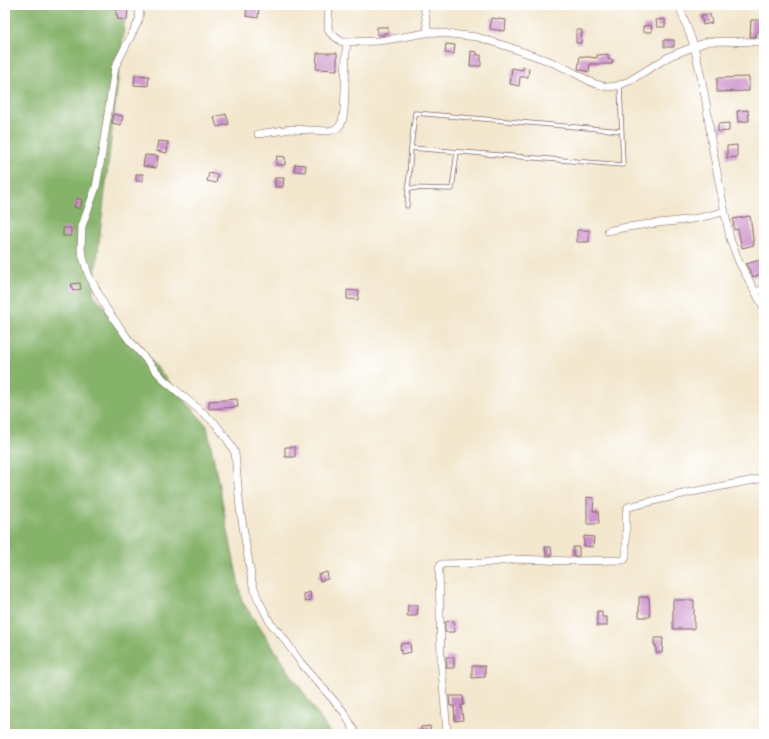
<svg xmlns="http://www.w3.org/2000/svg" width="769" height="739" font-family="'Playpen Sans',sans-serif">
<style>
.forest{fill:#86b36b;stroke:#68694b}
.building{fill:#cb90ca}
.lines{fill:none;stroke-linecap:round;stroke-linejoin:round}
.service-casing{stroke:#856564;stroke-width:5}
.minor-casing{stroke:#856564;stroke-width:8}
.service{stroke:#fff;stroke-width:3.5}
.minor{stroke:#fff;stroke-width:7}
</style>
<rect width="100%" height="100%" fill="#fff"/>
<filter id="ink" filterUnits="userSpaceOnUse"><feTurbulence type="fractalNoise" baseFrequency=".025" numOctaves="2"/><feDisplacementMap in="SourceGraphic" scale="8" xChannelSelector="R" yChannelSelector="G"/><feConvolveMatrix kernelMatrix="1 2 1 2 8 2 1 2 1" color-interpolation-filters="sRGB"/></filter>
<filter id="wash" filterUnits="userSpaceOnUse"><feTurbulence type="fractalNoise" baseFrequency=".012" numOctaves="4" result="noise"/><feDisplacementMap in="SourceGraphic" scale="16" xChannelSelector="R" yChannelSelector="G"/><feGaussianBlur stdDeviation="0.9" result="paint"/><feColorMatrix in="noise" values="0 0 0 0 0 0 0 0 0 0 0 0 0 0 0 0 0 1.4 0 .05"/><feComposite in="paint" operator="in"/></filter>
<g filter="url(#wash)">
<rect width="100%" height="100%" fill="#f3e7ce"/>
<path class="forest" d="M5,5H124L125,19L93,294L207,426L242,601L331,734H5Z"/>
<g id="blocks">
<path class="building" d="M247,5L259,6L258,18L246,16Z
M117,7L128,9L127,20L117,19L118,15H116Z
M710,14L712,23L703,25L701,15Z
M491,18L506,20L505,31L490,29Z
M665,19V27H657L656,20Z
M751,20H762V32H756V37H750Z
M651,25L652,32H643V26Z
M377,27H388V33H384V35H377Z
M576,30H582L581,43H576Z
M664,40H674V47H664Z
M446,44L455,45L454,54L445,53Z
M471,51L477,52V55H481V66H470Z
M317,53H337V70L316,69Z
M608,54V59L613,60L612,64H590L589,72L578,69L580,56L597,58V55Z
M523,67L529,68L528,77H520L519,86L510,84L512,68L523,70Z
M135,75L149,76L148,86L134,85Z
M749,77V91L717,92V78Z
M748,110L749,121L738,122L737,111Z
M113,114L123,116L121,125L112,123Z
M226,114L229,124L217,127L214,117Z
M729,123V131L718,132V124Z
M158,141L168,142L167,153L156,151Z
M737,145V157L727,158V146Z
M145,155L158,156L156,168L143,166Z
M277,156L285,157V165H276Z
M295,164L306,165L305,172L294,171Z
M209,173L218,175L216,183L207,181Z
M136,174H143V181H136Z
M275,178H284L283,187H275Z
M77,198L82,200L80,209L74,207Z
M750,216L754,245L742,248L738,229L734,230L733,219Z
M63,228H71V236H63Z
M577,230H589V242H577Z
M760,260L764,273L753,277L746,264Z
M80,283L81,289L73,291L71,284Z
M347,290L359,291L358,300L347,299Z
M237,399L238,407L209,409V401Z
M285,447H295V457H285Z
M587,497L594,498L593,511H598L599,524H587Z
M584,536L594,537L593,547L584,546Z
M545,547H551L552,555H546Z
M573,547H579V556H573Z
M327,572L328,579L320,581L318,575Z
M310,592L311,600L305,602L303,594Z
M639,597H649L650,617H639Z
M673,600H694V629H673Z
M408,605H418L417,616H407Z
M597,611H602V617H607V626H597Z
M454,621L455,632H445V622Z
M654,638H663L662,653H656V645H654Z
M410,643L411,652L401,654L400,644Z
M446,657H454V668H447Z
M472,666H485V677L472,678Z
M449,696H463L464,705H461L463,720L455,721L454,706H450Z
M430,726L431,734H421V727Z"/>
</g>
</g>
<g filter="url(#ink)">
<use href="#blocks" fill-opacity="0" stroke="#856564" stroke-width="1"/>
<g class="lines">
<defs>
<path id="service" d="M411,148L415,113L622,131
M408,188L452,189L457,152
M407,206L411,148L623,165L620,85"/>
<path id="minor" d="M140,5L139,20L115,67L101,159L96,187L82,226L81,250L88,274L106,308L129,340L164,380L215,423L229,442L235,453L240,508L252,582L258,599L271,624L282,636L301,663L344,712L356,734
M329,5L328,28L330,33L342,42L380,41L432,32L477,37L506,46L549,61L569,70L593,83L607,87L617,86L629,81L670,56L709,41L764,42
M424,5L428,33
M679,5L694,46L701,77L706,102L712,146L730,239L739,262L764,308
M258,134L291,129L328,131C334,130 338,129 341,124C347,115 344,59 347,42
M608,231C646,221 687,224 725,211
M755,292L764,289
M447,734L441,659L439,569L441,564L483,563L516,559L571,561L624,560L626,557V513L628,507L687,493L764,478"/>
</defs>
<use href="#service" class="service-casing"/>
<use href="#minor" class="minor-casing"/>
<use href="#service" class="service"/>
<use href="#minor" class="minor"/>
</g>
</g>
<rect width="769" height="739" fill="none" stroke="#fff" stroke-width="20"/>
</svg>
